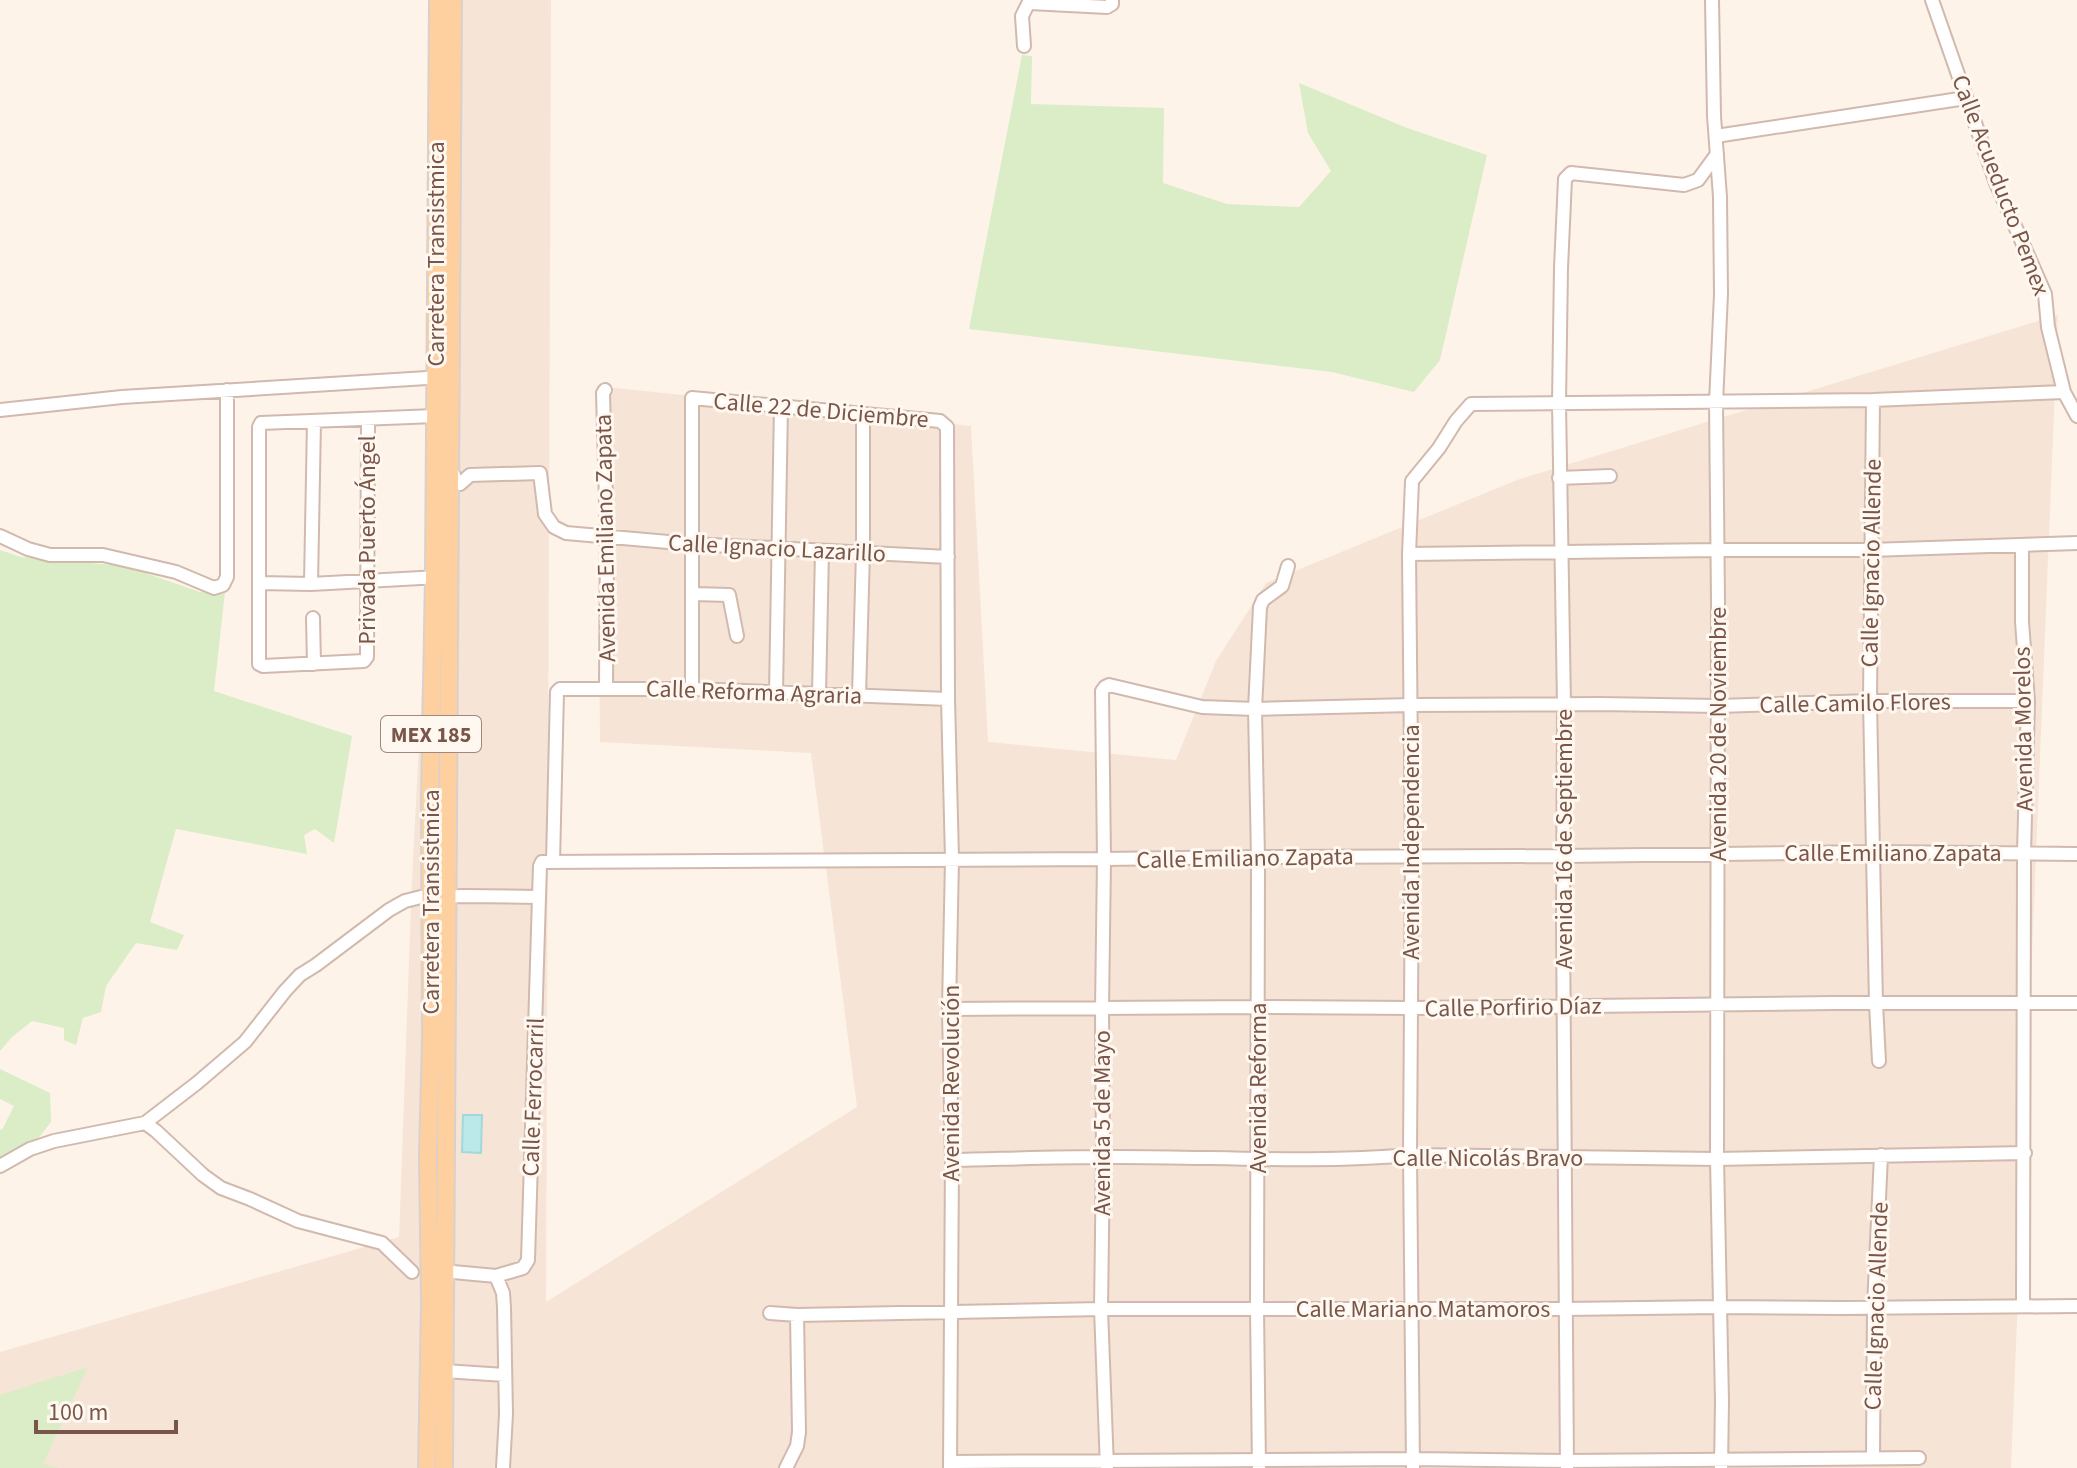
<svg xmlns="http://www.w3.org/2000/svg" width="2077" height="1468" font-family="'Source Sans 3',sans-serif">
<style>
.residential{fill:#f6e4d7}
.green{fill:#daedc6}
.water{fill:#bbe8e9;stroke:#a1d9db;stroke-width:2}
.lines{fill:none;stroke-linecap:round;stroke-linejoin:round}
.minor-casing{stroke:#d1b9ad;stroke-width:16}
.major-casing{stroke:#dad0cc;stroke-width:20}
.minor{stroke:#fff;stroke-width:12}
.major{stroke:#ffd09f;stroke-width:16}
.labels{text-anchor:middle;stroke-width:6;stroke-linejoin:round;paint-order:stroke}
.shield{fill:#fff8f0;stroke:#a2877c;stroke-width:2}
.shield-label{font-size:22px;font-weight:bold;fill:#7a564a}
.street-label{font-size:24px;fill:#7a564a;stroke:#fff8f0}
</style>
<rect width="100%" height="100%" fill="#fef3e9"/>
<path class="residential" d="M442,0H551L546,1302L857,1107L811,753L600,742L597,386L971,426L988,742L1176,760L1216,661L1266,583L1517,480L2058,315L2011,1468H0V1352L399,1237L412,880L439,359Z"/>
<path class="green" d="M1022,55L1032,56L1031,104L1164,108L1163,183L1227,204L1299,207L1331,171L1308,133L1299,83L1407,128L1487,155L1440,360L1414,392L1332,372L969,329Z
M0,550L21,557L125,566L200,592L226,583L214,691L352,736L334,843L315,829L304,835L307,854L176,829L150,922L184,935L177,950L136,943L106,986L101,1012L83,1018L76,1045L64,1040V1028L32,1021L12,1037L0,1051Z
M0,1069L50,1093L51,1122L37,1140L0,1158V1130L3,1128L14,1106L0,1099Z
M88,1367L43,1464L59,1468H0V1395Z"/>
<path class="water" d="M463,1115H482L481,1153L462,1152Z"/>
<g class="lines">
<defs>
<path id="minor" d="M1712,0L1714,116L1720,197L1721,294L1716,403L1718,601L1717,1159L1722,1401L1721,1468
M1932,0L1996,183L2045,294L2048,327L2064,392L2077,416
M1030,3L1107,7L1112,4V0
M1024,46L1022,16L1030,0
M1716,136L1966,98
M605,390L603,393L607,538L606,687
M1873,400L1870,701L1876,1004L1879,1061
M0,410L122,397L443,377
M368,419L367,657L364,661L263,666L259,664V427L261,423L435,416
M452,471L457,483L460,484L470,475L540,473L545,514L554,527L566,533L691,544L948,557
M1559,478L1610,476
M0,536L28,549L50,555H103L176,572L214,588L223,585L227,577V390
M2022,545V622L2028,701L2024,853L2023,1306
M1409,554L1717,550H1870L2077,543
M259,583L311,584L439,577
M311,584L314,421
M693,594L729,595L737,636
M313,618L314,664
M692,689V398L940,421L947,427L948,699L952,859L949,1009L952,1160L950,1468
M776,693L781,406
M819,694L822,551
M859,695L863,552V414
M553,862L557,692L560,689H692L948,699
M949,1009L1258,1007L1411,1008L1833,1003H2077
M145,1123L156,1131L203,1175L221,1188L250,1199L298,1221L382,1243L412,1272
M952,1160C1002,1159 1053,1157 1104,1157C1206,1156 1308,1164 1410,1155L1717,1159L2025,1153
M0,1166L30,1149L54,1141L145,1123L197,1083L245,1042L285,991L300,975L316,965L389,910L405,901L421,897L465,896L539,897L540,866L542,862L1104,859L1258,857L1564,856L1872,852L2077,854
M453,1272L496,1276L523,1268L528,1260L539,897
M496,1276L503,1293L504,1307L506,1414L503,1468
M770,1313L797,1315L1101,1309H1564L1719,1307L1840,1308L2077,1306
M444,1371L505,1375
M1873,1458L1874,1307L1881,1155
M950,1462L1413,1459L1567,1461L1919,1458
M786,1468L797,1446L799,1432L797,1315
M1107,1468L1101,1309L1103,1157L1102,1009L1104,859L1102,691L1105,687L1109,685L1202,707L1255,709L1411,705L1600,704L1718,706L1870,701H2028
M1259,1468L1257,1309L1258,857L1255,709L1260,607L1263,600L1282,586L1288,566
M1413,1468L1410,1155L1412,856L1409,554L1412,481L1439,448L1456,421L1471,404L1873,400L2064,392
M1567,1468L1563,921L1564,705L1559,403L1561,268L1565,179L1571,173L1684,185L1698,180L1717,154"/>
<path id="major" d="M427,1468L430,1304L428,1157L431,1039L430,799L434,577L438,0
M444,1468L453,0"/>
</defs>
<use href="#minor" class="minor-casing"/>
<use href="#major" class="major-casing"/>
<use href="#minor" class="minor"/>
<use href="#major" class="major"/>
</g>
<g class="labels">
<rect class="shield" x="381" y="716" width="100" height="36" rx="6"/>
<g class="shield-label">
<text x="431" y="742">MEX 185</text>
</g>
<g class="street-label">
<text transform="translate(2001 185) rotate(69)" y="8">Calle Acueducto Pemex</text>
<text transform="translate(436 254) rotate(-90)" y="8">Carretera Transistmica</text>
<text transform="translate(821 410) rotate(5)" y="8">Calle 22 de Diciembre</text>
<text transform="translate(605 538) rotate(-91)" y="8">Avenida Emiliano Zapata</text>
<text transform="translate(367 540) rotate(-90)" y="8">Privada Puerto Ángel</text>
<text transform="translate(777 548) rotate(3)" y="8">Calle Ignacio Lazarillo</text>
<text transform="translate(1871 563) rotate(-89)" y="8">Calle Ignacio Allende</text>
<text transform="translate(754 692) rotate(2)" y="8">Calle Reforma Agraria</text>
<text transform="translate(1855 703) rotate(-1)" y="8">Calle Camilo Flores</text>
<text transform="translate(2023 729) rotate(-91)" y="8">Avenida Morelos</text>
<text transform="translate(1718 734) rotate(-90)" y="8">Avenida 20 de Noviembre</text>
<text transform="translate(1564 839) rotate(-90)" y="8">Avenida 16 de Septiembre</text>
<text transform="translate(1411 842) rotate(-90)" y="8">Avenida Independencia</text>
<text x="1893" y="861">Calle Emiliano Zapata</text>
<text transform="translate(1245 858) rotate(-1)" y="8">Calle Emiliano Zapata</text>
<text transform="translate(431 902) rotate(-90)" y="8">Carretera Transistmica</text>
<text transform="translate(1513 1007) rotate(-1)" y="8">Calle Porfirio Díaz</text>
<text transform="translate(951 1083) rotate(-90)" y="8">Avenida Revolución</text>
<text transform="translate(1258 1088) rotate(-90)" y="8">Avenida Reforma</text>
<text transform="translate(533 1097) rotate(-88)" y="8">Calle Ferrocarril</text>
<text transform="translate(1102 1123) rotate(-90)" y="8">Avenida 5 de Mayo</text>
<text x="1488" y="1166">Calle Nicolás Bravo</text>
<text transform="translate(1876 1306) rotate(-88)" y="8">Calle Ignacio Allende</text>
<text x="1423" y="1317">Calle Mariano Matamoros</text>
</g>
</g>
<path d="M36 1420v12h140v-12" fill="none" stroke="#7a564a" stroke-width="4"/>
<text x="48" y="1420" font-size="24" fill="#7a564a" stroke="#fff8f0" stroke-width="6" paint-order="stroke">100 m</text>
</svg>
